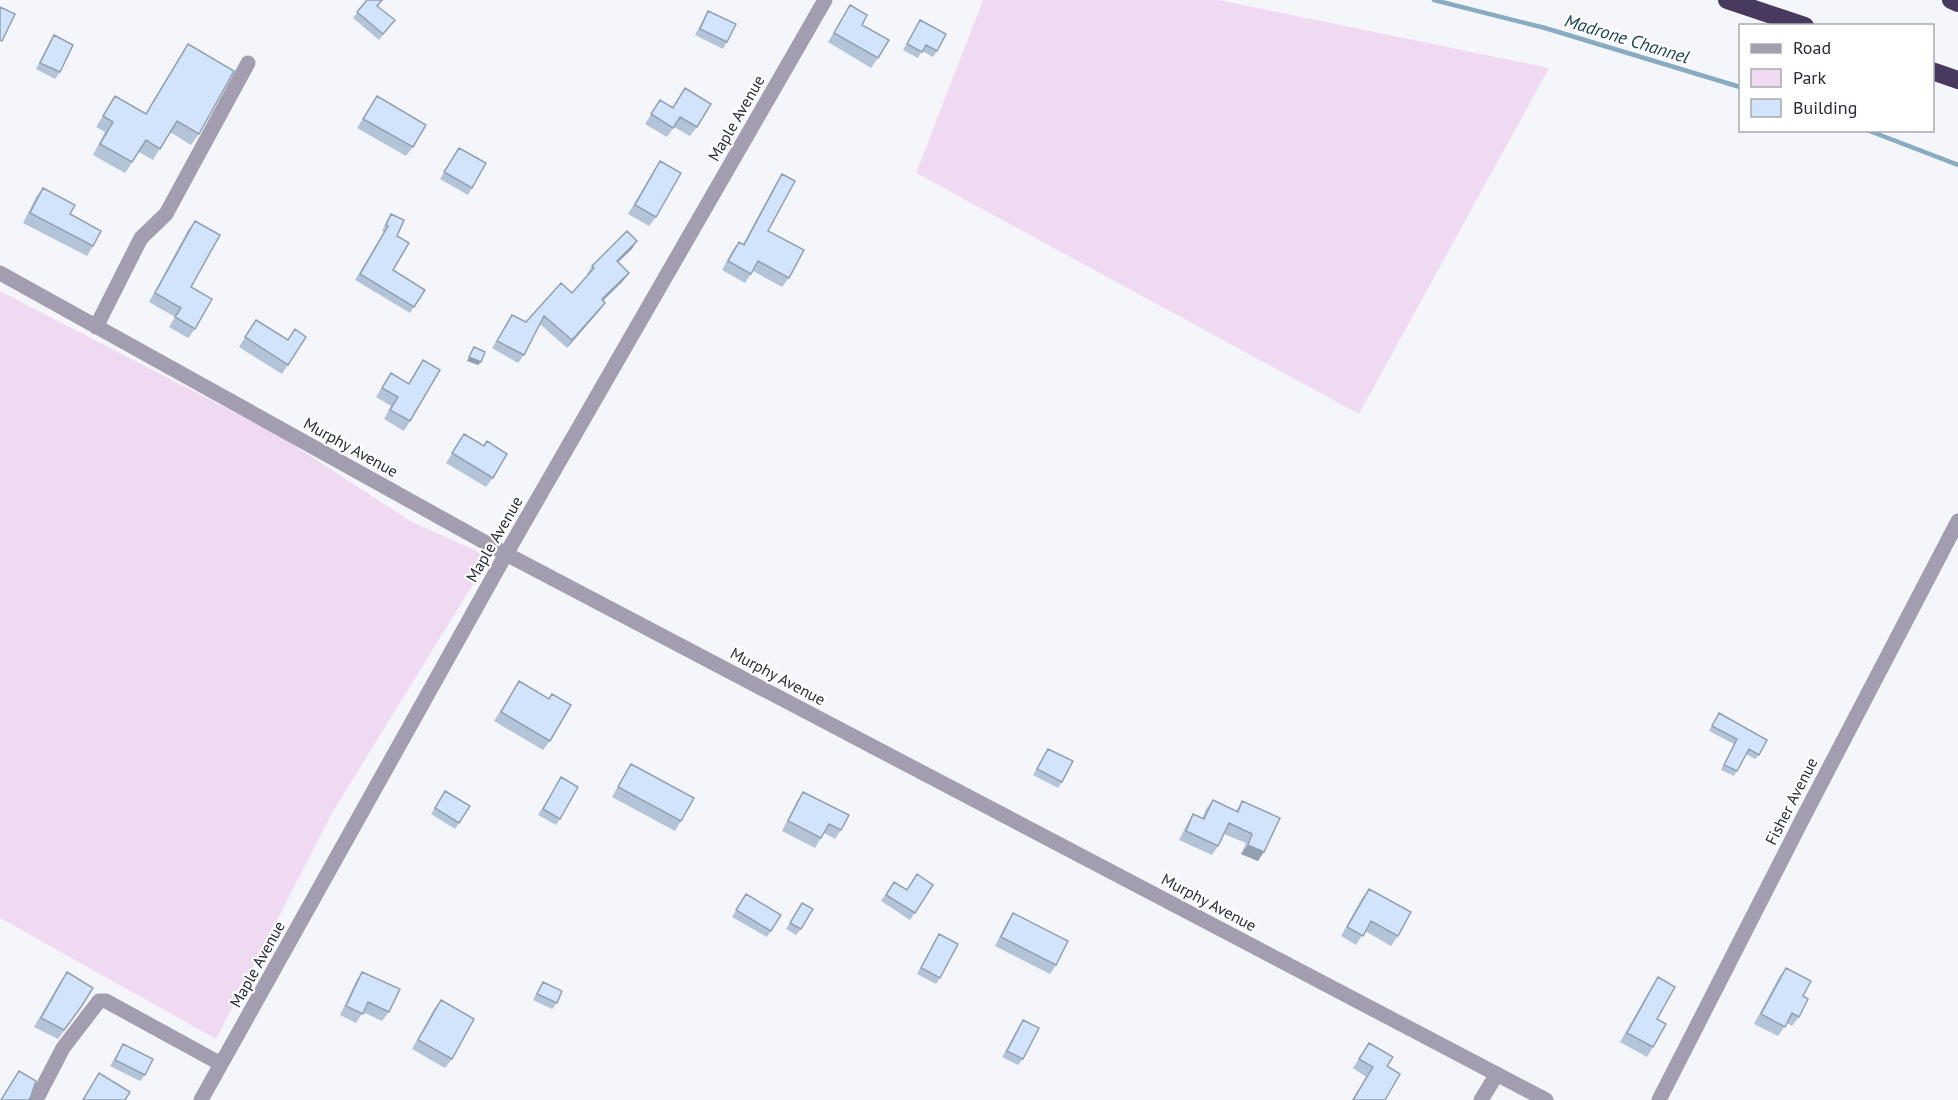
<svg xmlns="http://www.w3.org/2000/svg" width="1958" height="1100" font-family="'PT Sans',sans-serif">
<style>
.green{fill:#f0daf2}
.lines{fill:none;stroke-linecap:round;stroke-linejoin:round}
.stream{stroke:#88abc0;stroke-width:4.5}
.minor{stroke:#a39db0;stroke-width:15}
.highway{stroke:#473a5e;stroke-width:18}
.wall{fill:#b4c4d8}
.shaded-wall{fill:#92a0b0}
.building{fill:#d1e4fb;stroke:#92a0b0;stroke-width:1.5}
.labels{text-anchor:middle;stroke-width:4.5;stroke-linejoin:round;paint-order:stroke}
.street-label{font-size:16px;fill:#292b36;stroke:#fff}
.water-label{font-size:18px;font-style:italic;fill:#174153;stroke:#fff}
</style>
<rect width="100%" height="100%" fill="#f5f6fc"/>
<path class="green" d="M983,0H1219L1549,68L1359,414L916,173Z
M0,291L278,435L412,522L490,557L332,813L216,1039L0,918Z"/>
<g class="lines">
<path class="stream" d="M1434,0L1545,28L1740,87
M1867,130L1958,165"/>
<path class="minor" d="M0,273L506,554L1546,1100
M96,327L141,238L166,214L248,63
M36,1100L63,1048L99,1001H106L221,1064
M201,1100L506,554L825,0
M1481,1100L1497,1074
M1659,1100L1804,816L1958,521"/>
<path class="highway" d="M1727,0L1805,26
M1951,0L1958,3
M1932,71L1958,80"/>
</g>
<path class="wall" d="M367,0H383L378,6L390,26L379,40L353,18Z
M850,5L862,25L878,58L871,68L828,42Z
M708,11L727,42L723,49L695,35L704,18Z
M920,20L937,51L933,57L922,51L918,58L903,50Z
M54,35L60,72L55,79L36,69L50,41Z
M188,44L199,134L191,145L170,132L153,160L139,152L125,173L93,155L105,132L96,127L115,96L146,113L181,55Z
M685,88L697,127L690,136L674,127L667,137L645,124L660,100L672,108Z
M377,96L413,147L406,156L357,128Z
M459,148L472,188L468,195L440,179Z
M660,161L656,217L649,226L628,214L654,170Z
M782,174L768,231L789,278L782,287L753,271L745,283L722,270L732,251L739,242L743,244L776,183Z
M43,188L70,214L93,246L87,256L23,223L36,197Z
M391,214L397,236L393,270L425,290L410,313L355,280L384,232L382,231L387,220Z
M195,221L191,287L195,329L188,338L169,327L175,317L149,302L188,230Z
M632,249L618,262L623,281L603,301L605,303L600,310L567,348L540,324L524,355L518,363L492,348L512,315L526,322L572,293L588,275L587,274L592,266Z
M256,320L287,340L306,337L282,374L239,347Z
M423,360L410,421L404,431L384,419L391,406L376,397L391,373L408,384Z
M464,434L493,478L486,487L446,463Z
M519,681L549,699L550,741L543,750L494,721Z
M1719,713L1759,755L1755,759L1746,754L1734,776L1721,770L1734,744L1709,731Z
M1048,749L1062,782L1058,788L1033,775L1044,755Z
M631,764L681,821L675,831L612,797L625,773Z
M561,777L560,819L556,825L538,815Z
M445,791L459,823L455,829L431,814Z
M803,792L841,830L835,839L824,833L815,848L782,831L797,801Z
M1213,800L1236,811L1242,801L1280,818L1258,861L1241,854L1246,843L1224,834L1218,846L1212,855L1179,840L1187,824L1193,814L1202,819L1206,809Z
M894,882L906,890L933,885L910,920L881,901Z
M1369,889L1398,936L1391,946L1365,931L1356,945L1341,936L1362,898Z
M746,894L771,931L767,937L732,917Z
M802,903L801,929L796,935L786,929Z
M1013,913L1056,965L1050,974L995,946L1007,922Z
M939,934L940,978L936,984L917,974L935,940Z
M1786,968L1803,996L1799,1017L1792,1026L1787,1023L1778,1036L1754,1024L1779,977Z
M67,972L75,1016L58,1039L34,1027L60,982Z
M362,972L389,1012L382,1021L363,1012L356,1023L340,1015L356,981Z
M1658,977L1657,1019L1653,1047L1647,1057L1620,1042L1652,986Z
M543,982L557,1003L552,1009L533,1000L539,988Z
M441,1000L452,1059L445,1068L412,1049L434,1009Z
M1023,1020V1059L1018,1065L1002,1057L1019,1026Z
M1369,1043L1387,1066L1385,1100H1352L1366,1077L1353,1068Z
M123,1044L145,1075L140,1081L110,1066Z"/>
<path class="shaded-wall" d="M637,241L632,249L611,269L617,261Z
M629,273L623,281L596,307L602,299Z
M605,303L600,310L567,348L572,340Z
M469,357L481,362L478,365L467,361Z
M1248,845L1264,852L1258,861L1241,854Z"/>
<path class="building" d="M367,0H382L377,6L395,20L383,34L357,12Z
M850,5L867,15L862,25L889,40L878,58L834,33Z
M0,7L15,14L2,41L0,40Z
M708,11L736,24L727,42L700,29Z
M920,20L946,34L937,51L926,45L922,52L907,44Z
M54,35L73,45L60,72L40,63Z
M188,44L234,71L199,134L177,121L160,149L146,140L132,162L100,144L113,122L103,116L115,96L146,114Z
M685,88L711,104L697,127L680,117L673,128L651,114L660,100L673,108Z
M377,96L426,125L413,147L363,119Z
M459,148L486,163L472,188L444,172Z
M660,161L681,173L656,217L635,205Z
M782,174L795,181L768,231L804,250L789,278L758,261L751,274L728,261L739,242L744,245Z
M43,188L75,205L70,214L101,231L93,246L30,213Z
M391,214L404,220L397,236L409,243L393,270L425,290L414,307L360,274L388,226L386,225Z
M195,221L220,235L191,287L212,299L195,329L175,317L181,308L155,293Z
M627,231L637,241L617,261L629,273L602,299L605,303L572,340L544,316L524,355L497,341L512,315L526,322L561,283L572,293L594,268L592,266Z
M256,320L288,340L295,329L306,337L288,365L245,337Z
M474,347L485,352L481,362L469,357Z
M423,360L440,370L410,421L390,410L398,397L382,388L391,373L409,384Z
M464,434L484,446L487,441L507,454L493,478L452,453Z
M519,681L549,699L552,694L571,705L550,741L501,712Z
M1719,713L1767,740L1759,755L1749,749L1737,771L1724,765L1737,739L1712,726Z
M1048,749L1073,761L1062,782L1037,769Z
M631,764L694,798L681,821L618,787Z
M561,777L578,787L560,819L543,809Z
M445,791L470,806L459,823L435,808Z
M803,792L849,815L841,830L829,824L821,838L788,821Z
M1213,800L1238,812L1242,801L1280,818L1264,852L1248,845L1252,834L1229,823L1218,846L1186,831L1193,814L1204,819Z
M917,874L933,885L915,913L886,895L894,882L907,890Z
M1369,889L1411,912L1398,936L1371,921L1363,936L1347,927Z
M746,894L781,915L771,931L736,910Z
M802,903L813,909L801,929L790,923Z
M1013,913L1068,941L1056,965L1001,937Z
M939,934L958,944L940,978L921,968Z
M1786,968L1811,981L1803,996L1808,999L1799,1017L1792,1013L1785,1027L1761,1014Z
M67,972L93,988L81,1007L64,1030L41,1018Z
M362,972L400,989L389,1012L368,1002L363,1014L346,1006Z
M1658,977L1675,987L1657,1019L1666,1024L1653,1047L1627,1033Z
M543,982L562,991L557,1003L537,994Z
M441,1000L474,1019L452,1059L418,1040Z
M1023,1020L1039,1028L1023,1059L1007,1051Z
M1369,1043L1393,1057L1387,1066L1400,1074L1385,1100H1353L1373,1067L1359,1059Z
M123,1044L153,1059L145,1075L115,1060Z
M19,1071L36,1081L31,1096L29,1100H1Z
M99,1073L130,1092L125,1100H83Z"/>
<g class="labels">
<g class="street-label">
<text transform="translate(736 118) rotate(-60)" y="6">Maple Avenue</text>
<text transform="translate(351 447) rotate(29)" y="6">Murphy Avenue</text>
<text transform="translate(494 539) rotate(-60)" y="6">Maple Avenue</text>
<text transform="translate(778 676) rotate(28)" y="6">Murphy Avenue</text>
<text transform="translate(1791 801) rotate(-63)" y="6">Fisher Avenue</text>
<text transform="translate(1209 902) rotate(28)" y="6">Murphy Avenue</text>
<text transform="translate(257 964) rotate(-61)" y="6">Maple Avenue</text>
</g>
<g class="water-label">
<text transform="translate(1627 39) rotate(17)" y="6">Madrone Channel</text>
</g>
</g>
<rect x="1739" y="24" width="195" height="108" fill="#ffffff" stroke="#a9aaaf" stroke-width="1.5"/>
<rect x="1751" y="44" width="30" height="9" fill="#a39db0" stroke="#a9aaaf" stroke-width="1.5"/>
<text x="1793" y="54" font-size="18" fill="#292b36">Road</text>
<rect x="1751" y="69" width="30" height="18" fill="#f0daf2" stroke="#a9aaaf" stroke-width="1.5"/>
<text x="1793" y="84" font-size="18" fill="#292b36">Park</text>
<rect x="1751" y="99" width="30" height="18" fill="#d1e4fb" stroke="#a9aaaf" stroke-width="1.5"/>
<text x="1793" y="114" font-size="18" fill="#292b36">Building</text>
</svg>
